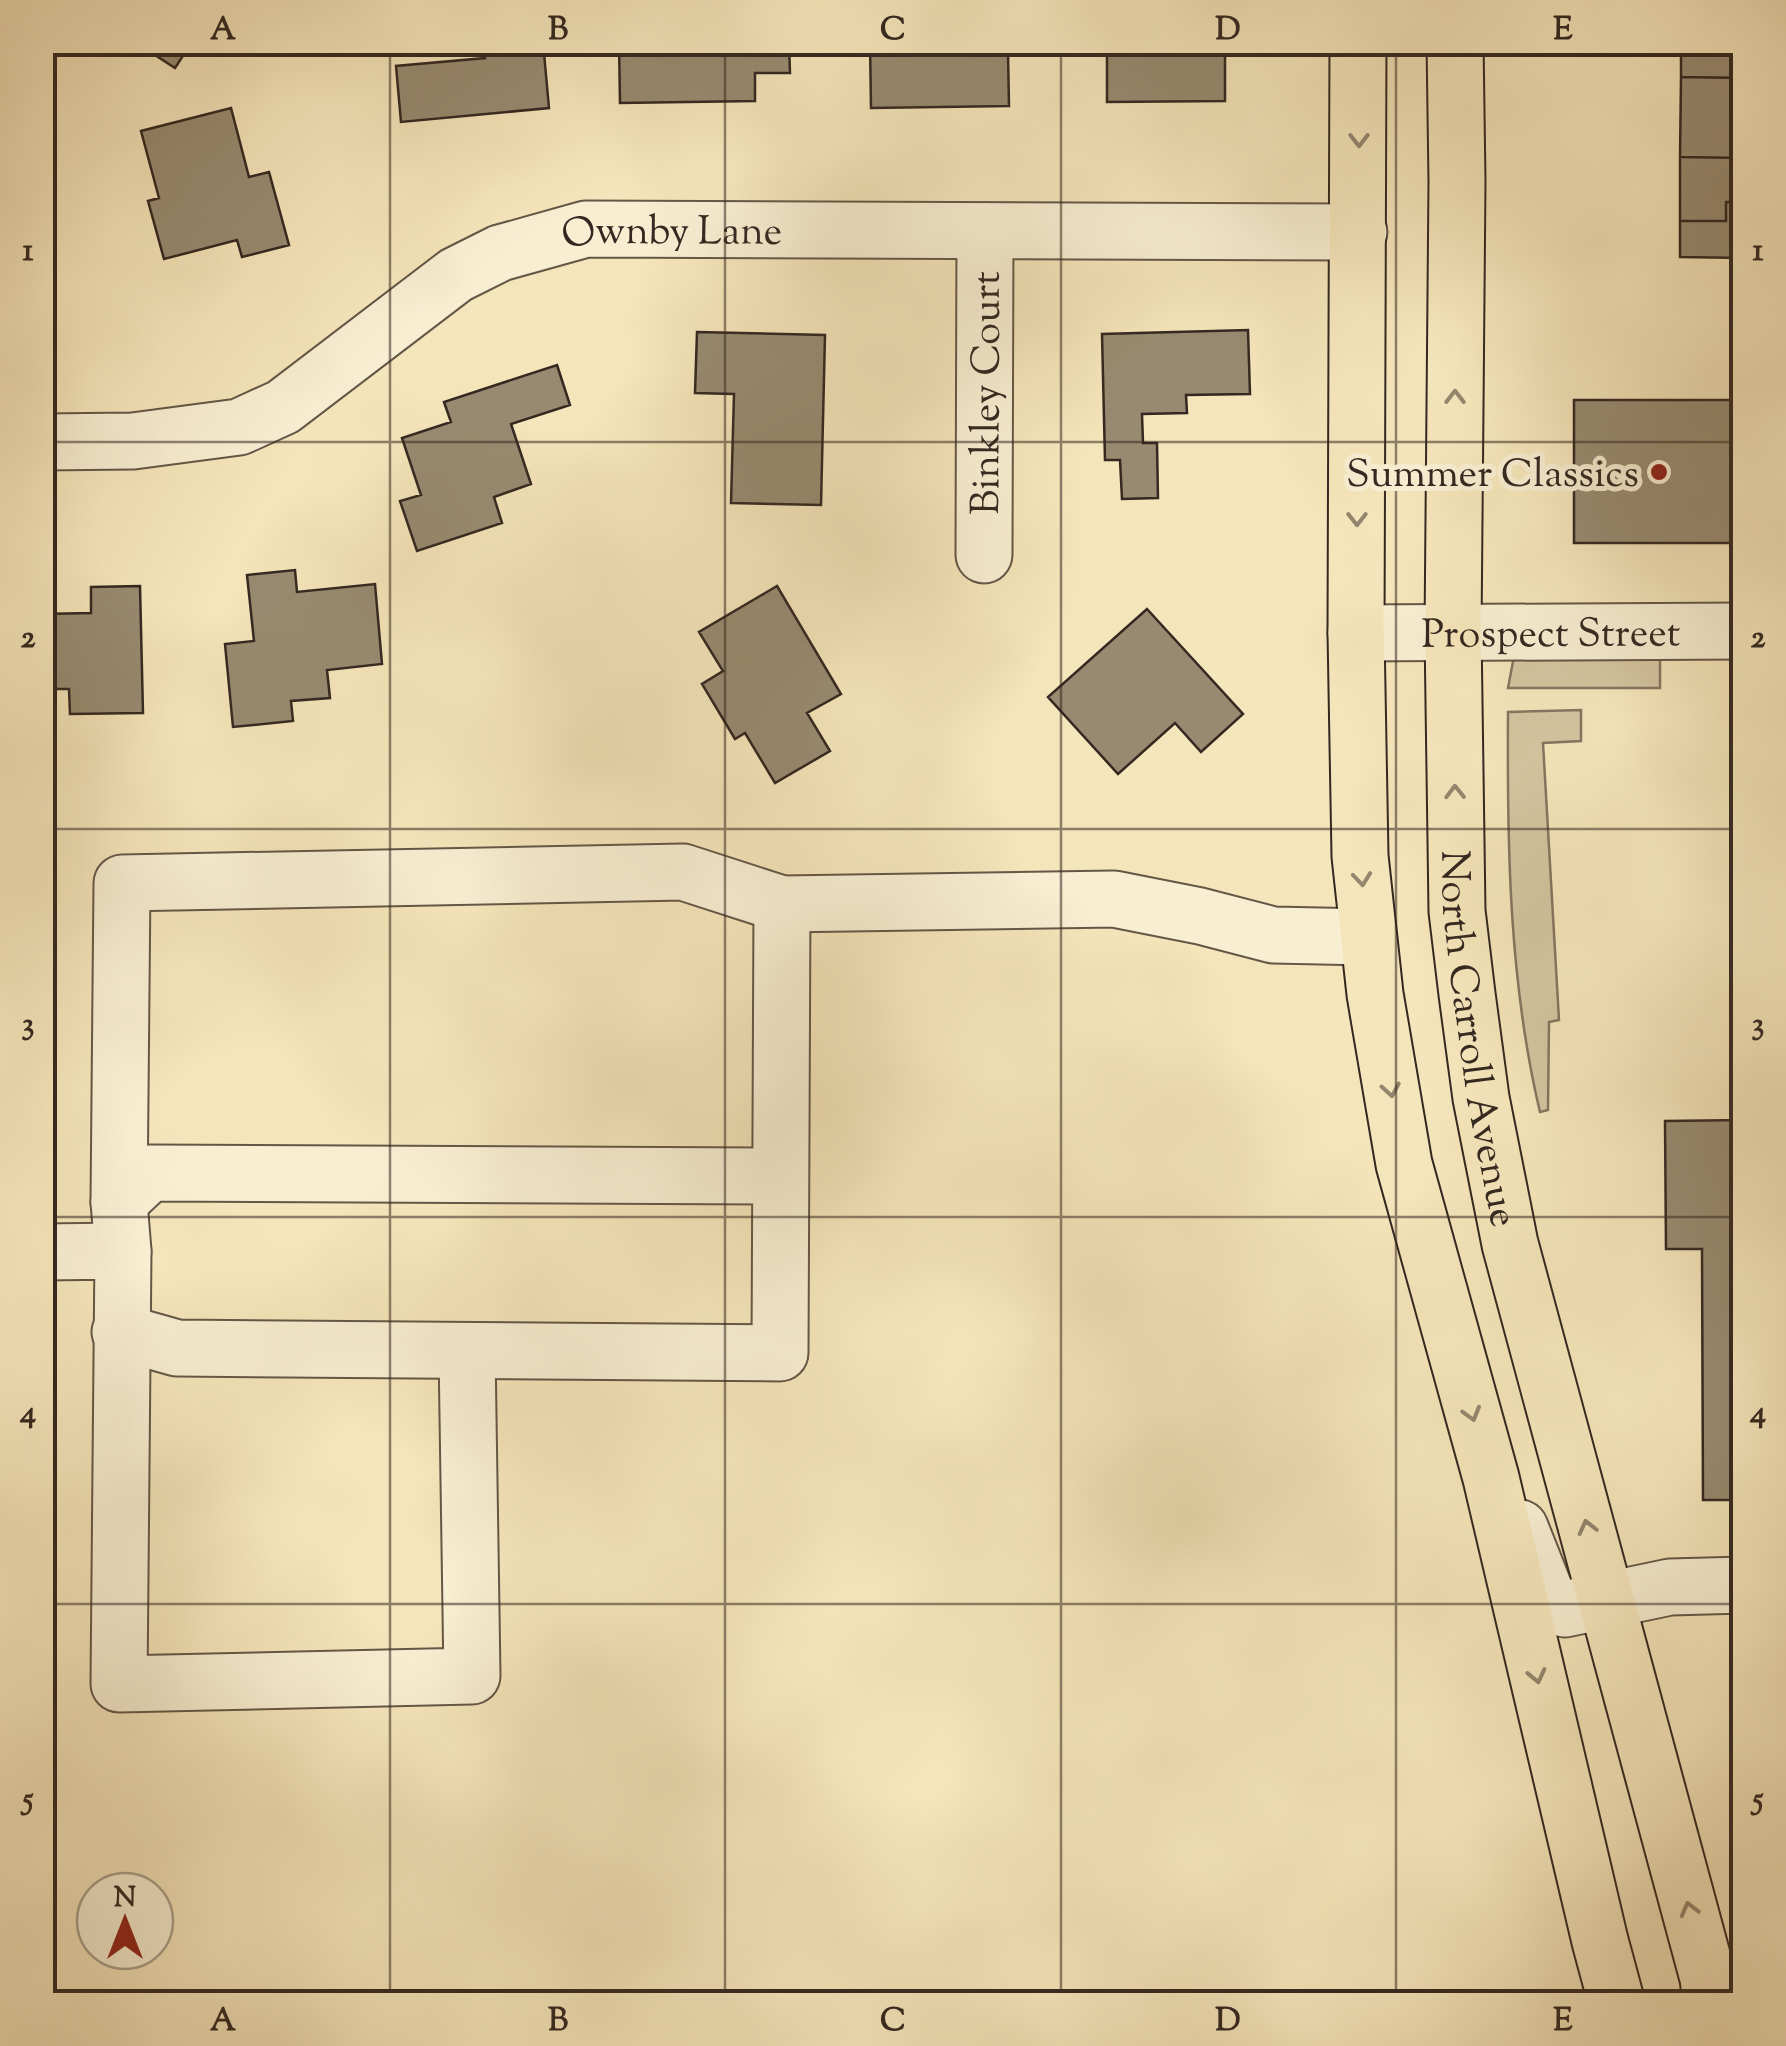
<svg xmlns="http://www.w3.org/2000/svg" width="1786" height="2046" font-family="'Sorts Mill Goudy',serif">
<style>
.green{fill:#d4c5a0;stroke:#847660;stroke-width:2.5}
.building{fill:#988a71;stroke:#342821;stroke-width:2.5}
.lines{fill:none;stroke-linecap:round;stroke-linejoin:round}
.minor-casing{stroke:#645747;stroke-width:59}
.major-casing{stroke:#342821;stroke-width:59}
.minor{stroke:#f8eed2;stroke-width:55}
.major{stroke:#f5e5ba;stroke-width:55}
.oneway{stroke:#94866e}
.grid{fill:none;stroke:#342821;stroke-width:2.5;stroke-opacity:0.55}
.poi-dot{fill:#8f2418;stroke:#f8eed2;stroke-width:4}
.labels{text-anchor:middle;stroke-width:10;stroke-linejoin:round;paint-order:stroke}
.street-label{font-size:40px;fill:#342821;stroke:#f8eed2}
.poi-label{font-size:40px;fill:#342821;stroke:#f8eed2;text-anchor:end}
.neatline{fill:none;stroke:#342821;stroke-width:4}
.grid-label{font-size:32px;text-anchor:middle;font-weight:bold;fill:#342821}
</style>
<rect width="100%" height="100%" fill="#f5e5ba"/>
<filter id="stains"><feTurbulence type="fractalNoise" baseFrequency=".002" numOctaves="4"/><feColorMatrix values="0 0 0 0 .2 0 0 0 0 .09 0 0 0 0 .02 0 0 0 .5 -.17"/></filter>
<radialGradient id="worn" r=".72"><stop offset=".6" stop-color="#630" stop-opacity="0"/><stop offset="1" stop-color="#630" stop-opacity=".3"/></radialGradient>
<path class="green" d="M1660,653V688H1508L1514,656Z
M1581,710V741L1543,743L1559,1020L1549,1022L1548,1110L1540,1112C1509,982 1507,845 1508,712Z"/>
<path class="building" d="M135,42H192L175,68Z
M484,42H543L549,108L401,122L396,66L485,58Z
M619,42H789L790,73H755V101L620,103Z
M870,42H1032V50L1008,51L1009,106L871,108Z
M1107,42H1225V101L1107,102Z
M1681,42H1744V78L1681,77Z
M1681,77L1744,78V158L1680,157Z
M231,108L249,177L269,172L289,245L242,257L237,240L164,259L148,201L159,198L141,131Z
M1680,157L1744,158V203L1726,202V221H1680Z
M1726,202L1744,203V258L1680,257V221H1726Z
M1248,330L1250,394L1186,395L1187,413L1142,414L1143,443H1157L1158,498L1122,499L1120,460H1105L1102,334Z
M697,332L825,335L821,505L731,503L734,394L695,393Z
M557,365L570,405L511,424L531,484L494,497L502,523L417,551L400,501L421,495L402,438L451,422L444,402Z
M1574,400H1744V543H1574Z
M295,570L297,592L375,584L382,664L327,670L330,698L291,701L293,721L233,727L225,644L254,641L247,575Z
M140,586L143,713L70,714L69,689H42V614L91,613V587Z
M777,586L841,694L807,713L830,751L775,783L745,733L735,739L702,684L723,671L699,632Z
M1147,609L1243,714L1201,752L1175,723L1118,774L1048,697Z
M1744,1120V1500H1703L1702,1249H1666L1665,1121Z"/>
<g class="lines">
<defs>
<g id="minor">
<path id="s1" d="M42,442L133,441L239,427L283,407L456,275L500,253L586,229L1359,232"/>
<path id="s2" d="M984,555L985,231"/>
<path id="s3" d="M1356,633L1744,631"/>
<path d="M119,1202L150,1173L780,1176"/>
<path d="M123,1251L119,1202L122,883L683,872L782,904L1114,899L1200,916L1273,935L1368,937"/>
<path d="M42,1252L123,1251L119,1684L472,1676L467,1351"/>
<path d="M120,1332L177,1348L780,1353L782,904"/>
<path d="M1520,1528L1551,1606L1565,1609L1670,1587L1744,1585"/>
</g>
<g id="major">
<path d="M1358,42L1356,633L1360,856L1375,994L1404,1164L1491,1478L1600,1941L1617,2004"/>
<path id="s4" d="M1455,42L1457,182L1453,632L1457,911L1467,994L1481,1098L1510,1244L1708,1978L1711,2004"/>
</g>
</defs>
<use href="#minor" class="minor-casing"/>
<use href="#major" class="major-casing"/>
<use href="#minor" class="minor"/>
<use href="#major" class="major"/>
</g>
<defs><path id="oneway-chevron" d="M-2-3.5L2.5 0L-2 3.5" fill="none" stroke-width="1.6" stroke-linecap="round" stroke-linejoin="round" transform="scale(2.5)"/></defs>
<g class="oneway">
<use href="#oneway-chevron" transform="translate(1359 140) rotate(90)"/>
<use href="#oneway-chevron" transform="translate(1455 397) rotate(-90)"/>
<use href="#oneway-chevron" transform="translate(1357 519) rotate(90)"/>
<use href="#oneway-chevron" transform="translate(1455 792) rotate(-91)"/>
<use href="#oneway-chevron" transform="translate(1362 879) rotate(84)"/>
<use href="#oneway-chevron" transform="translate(1391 1090) rotate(80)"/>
<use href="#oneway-chevron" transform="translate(1472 1414) rotate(74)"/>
<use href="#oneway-chevron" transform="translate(1587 1527) rotate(-104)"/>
<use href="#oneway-chevron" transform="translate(1537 1676) rotate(77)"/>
<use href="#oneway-chevron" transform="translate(1689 1909) rotate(-105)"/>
</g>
<path class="grid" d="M390,42V2004M725,42V2004M1061,42V2004M1396,42V2004M42,442H1744M42,829H1744M42,1217H1744M42,1604H1744"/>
<circle class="poi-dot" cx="1659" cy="472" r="10"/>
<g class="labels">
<g class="street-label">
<text dy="14" stroke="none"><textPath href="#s1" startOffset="688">Ownby Lane</textPath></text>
<text dy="14" stroke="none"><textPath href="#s2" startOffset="162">Binkley Court</textPath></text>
<text dy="14" stroke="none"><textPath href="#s3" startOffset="195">Prospect Street</textPath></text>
<text dy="14" stroke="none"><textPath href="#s4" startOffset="998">North Carroll Avenue</textPath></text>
</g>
<g class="poi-label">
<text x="1639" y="486">Summer Classics</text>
</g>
</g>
<rect width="1786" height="2046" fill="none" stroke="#f5e5ba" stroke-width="110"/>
<g transform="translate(125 1921)"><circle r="48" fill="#f8eed2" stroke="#aa9f8b" stroke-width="2.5"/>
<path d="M0-8L18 38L0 25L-18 38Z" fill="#8f2418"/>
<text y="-15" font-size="28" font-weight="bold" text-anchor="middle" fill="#342821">N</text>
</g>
<rect x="55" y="55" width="1676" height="1936" class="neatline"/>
<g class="grid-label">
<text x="223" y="39">A</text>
<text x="558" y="39">B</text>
<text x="893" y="39">C</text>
<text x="1228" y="39">D</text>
<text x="1563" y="39">E</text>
<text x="28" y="260">1</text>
<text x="1758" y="260">1</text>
<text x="28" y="647">2</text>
<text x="1758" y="647">2</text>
<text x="28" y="1034">3</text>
<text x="1758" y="1034">3</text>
<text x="28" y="1422">4</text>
<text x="1758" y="1422">4</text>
<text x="28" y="1809">5</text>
<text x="1758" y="1809">5</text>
<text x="223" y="2030">A</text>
<text x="558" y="2030">B</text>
<text x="893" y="2030">C</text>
<text x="1228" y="2030">D</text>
<text x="1563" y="2030">E</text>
</g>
<rect width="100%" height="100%" filter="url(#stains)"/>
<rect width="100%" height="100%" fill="url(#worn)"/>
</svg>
